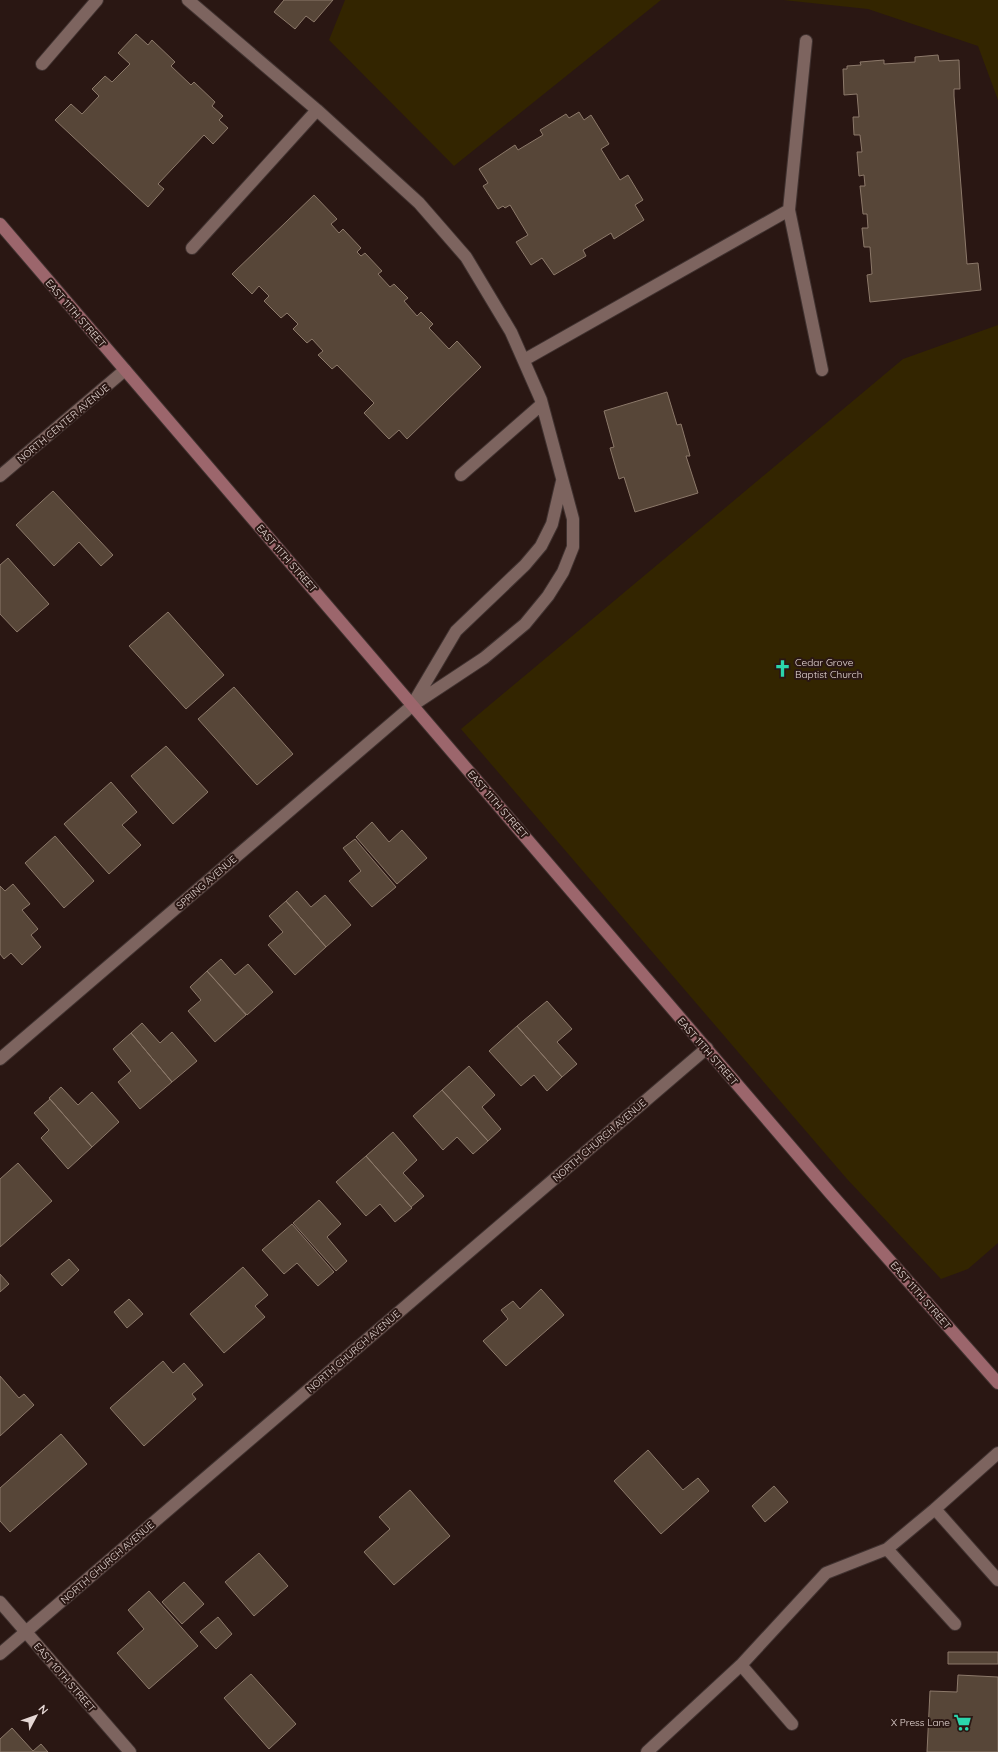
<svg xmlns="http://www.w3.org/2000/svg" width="998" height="1752" font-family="Quicksand,sans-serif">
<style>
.green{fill:#332500}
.building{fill:#574638;stroke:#8c796a}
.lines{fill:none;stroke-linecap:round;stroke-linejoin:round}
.lane-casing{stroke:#403230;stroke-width:14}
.street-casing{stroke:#403230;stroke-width:14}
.secondary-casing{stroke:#403230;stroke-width:14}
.lane{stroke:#7d645f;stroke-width:12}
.street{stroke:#7d645f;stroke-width:12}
.secondary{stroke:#9c666c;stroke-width:12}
.labels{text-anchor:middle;stroke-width:4;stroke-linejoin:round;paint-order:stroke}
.street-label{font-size:10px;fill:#e5d7d4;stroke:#2a1713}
.poi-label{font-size:10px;fill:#e5d7d4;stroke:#2a1713;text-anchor:start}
</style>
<rect width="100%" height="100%" fill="#2a1713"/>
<path class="green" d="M345,0H661L454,166L329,40Z
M783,0H998V100L978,46L868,9Z
M998,325V1243L968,1269L941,1279L847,1179L461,729L903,359Z"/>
<path class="building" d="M284,0H333L314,22L306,16L295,29L274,12Z
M136,34L148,45L152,40L175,62L171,66L191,85L194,82L215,102L212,106L223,116L219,120L228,128L213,144L204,135L158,184L164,189L148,207L55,120L71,104L82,114L99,96L92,89L105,76L112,82L130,64L118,53Z
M938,55L939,61L959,60L960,89H954V96L967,264L978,263L981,290L870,302L867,275L872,274L870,247H864L862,228H868L867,214H863L860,186H865L864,175L859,176L857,152H862L860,135H854L853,117H859L857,94L844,95L843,69H847V66L861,65L860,62L884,60V64L915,62V57Z
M579,112L584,120L591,115L609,144L601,149L620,180L628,175L643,200L635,205L644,220L614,239L611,233L583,250L586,256L554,275L542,258L531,265L516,242L528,235L510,205L505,208L503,206L498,209L483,186L488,183L479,169L515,145L518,150L543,135L540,130L566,114L569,118Z
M314,195L337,219L331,224L339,233L343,229L361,248L357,252L361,256L365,253L382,271L378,274L390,287L394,284L408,298L404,301L417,316L421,312L433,324L429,328L449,349L457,341L481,367L407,439L399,430L389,439L364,413L374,403L337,365L332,369L318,355L323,351L312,339L307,343L293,329L298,324L287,313L281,318L264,301L269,296L259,286L252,294L232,274Z
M667,392L677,425L681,424L690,456H686L698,493L635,512L624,477L619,479L610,448L614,447L604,411Z
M53,491L113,555L101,566L79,542L54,566L16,525Z
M8,558L49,604L17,632L0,614V565Z
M168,612L224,675L186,709L129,646Z
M234,687L293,754L257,785L198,719Z
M166,746L208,792L173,824L131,776Z
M111,782L137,812L122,825L141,845L109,874L64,824Z
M372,822L389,842L402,830L427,858L397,884L356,837Z
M55,836L94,881L64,908L25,863Z
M355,839L396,887L372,907L349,881L361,871L343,848Z
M13,884L30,904L22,910L38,929L31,935L41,947L22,965L11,953L4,959L0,954V886L5,891Z
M297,891L311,907L325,895L351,925L326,947L286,901Z
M286,901L326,947L295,975L268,945L283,932L269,916Z
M221,959L235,975L248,964L273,992L247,1015L207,971Z
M207,971L246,1015L215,1042L188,1011L201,1000L190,987Z
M547,1001L572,1029L557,1042L577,1064L562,1077L517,1026Z
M142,1023L160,1043L172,1032L197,1061L172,1082L131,1033Z
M517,1026L562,1077L547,1091L534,1075L521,1086L489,1051Z
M131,1033L172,1082L140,1109L118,1082L131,1071L113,1049Z
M469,1066L495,1095L482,1107L501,1129L488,1141L442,1090Z
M61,1087L78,1105L92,1092L119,1122L92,1147L49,1098Z
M442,1090L488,1141L473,1154L457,1137L443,1150L413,1116Z
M50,1099L92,1147L68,1169L41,1138L49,1130L34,1113Z
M393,1132L417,1160L403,1173L424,1196L411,1207L366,1156Z
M366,1156L412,1208L395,1222L380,1204L366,1216L336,1182Z
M18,1163L52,1201L0,1247V1179Z
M319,1200L341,1224L327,1237L347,1261L336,1271L293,1223Z
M292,1224L334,1272L318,1286L297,1263L284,1274L262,1250Z
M69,1259L79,1270L62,1286L51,1274Z
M243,1267L268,1295L255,1306L265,1317L224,1353L190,1314Z
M0,1274L9,1284L0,1292Z
M541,1289L564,1315L506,1366L483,1341L508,1319L501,1310L513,1301L520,1309Z
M129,1299L143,1314L127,1328L114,1312Z
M163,1361L173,1373L184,1363L203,1385L192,1394L196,1399L144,1446L110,1408Z
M0,1376L19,1398L24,1394L34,1405L0,1436Z
M61,1434L87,1464L10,1532L0,1521V1488Z
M648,1450L683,1490L698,1478L709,1491L661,1534L614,1481Z
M774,1486L788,1502L765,1522L752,1506Z
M410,1490L450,1536L394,1585L364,1552L390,1529L379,1517Z
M259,1553L288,1586L254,1616L225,1582Z
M184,1582L204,1604L182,1624L162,1602Z
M149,1591L198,1646L149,1689L117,1653L144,1629L128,1610Z
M218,1617L232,1634L216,1649L200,1632Z
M948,1652H998V1664H948Z
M251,1674L296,1724L269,1749L224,1698Z
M958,1675L998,1677V1752H927L930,1691L957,1692Z
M12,1728L33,1751L41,1744L48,1752H0V1739Z"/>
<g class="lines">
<defs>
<path id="lane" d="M998,1453L935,1509L998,1580
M887,1549L955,1624
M792,1724L741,1665L826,1573L887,1549L935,1509
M647,1752L741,1665"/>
<path id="street" d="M42,64L97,0
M789,210L806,41
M192,248L317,110
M524,360L789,210L822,370
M461,475L542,404
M0,476L125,370
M414,702L456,631L525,565L541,546L552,524L562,481
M0,1059L413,705L484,658L525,624L548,596L563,572L573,547V519L541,400L511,332L466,257L419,203L317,110L188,0
M0,1602L130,1752
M0,1654L707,1048"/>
<path id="secondary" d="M0,224L831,1194L998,1383"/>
</defs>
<use href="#lane" class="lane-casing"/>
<use href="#street" class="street-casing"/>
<use href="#secondary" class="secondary-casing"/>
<use href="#lane" class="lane"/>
<use href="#street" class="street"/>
<use href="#secondary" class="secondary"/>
</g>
<defs>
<symbol id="church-bare" viewBox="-9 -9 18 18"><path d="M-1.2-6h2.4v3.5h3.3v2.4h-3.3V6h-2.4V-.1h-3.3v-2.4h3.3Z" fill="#2bd5ac" stroke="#2a1713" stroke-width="2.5" paint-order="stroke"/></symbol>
<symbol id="supermarket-bare" viewBox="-9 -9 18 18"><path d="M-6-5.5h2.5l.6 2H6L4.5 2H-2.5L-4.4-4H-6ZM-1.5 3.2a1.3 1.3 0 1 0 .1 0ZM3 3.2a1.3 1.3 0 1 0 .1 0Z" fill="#2bd5ac" stroke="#2a1713" stroke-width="2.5" paint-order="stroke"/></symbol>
</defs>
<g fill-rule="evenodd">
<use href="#church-bare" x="770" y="656" width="25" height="25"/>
<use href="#supermarket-bare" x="950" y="1710" width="25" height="25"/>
</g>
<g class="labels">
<g class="street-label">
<text transform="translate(76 313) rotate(49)" y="4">EAST 11TH STREET</text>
<text transform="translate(63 423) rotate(-40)" y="4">NORTH CENTER AVENUE</text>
<text transform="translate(287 558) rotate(49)" y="4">EAST 11TH STREET</text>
<text transform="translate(498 804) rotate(49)" y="4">EAST 11TH STREET</text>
<text transform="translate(206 882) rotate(-41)" y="4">SPRING AVENUE</text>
<text transform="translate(708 1051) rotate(49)" y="4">EAST 11TH STREET</text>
<text transform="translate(599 1140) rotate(-41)" y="4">NORTH CHURCH AVENUE</text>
<text transform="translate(921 1295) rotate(49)" y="4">EAST 11TH STREET</text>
<text transform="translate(353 1351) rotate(-41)" y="4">NORTH CHURCH AVENUE</text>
<text transform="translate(107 1562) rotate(-41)" y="4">NORTH CHURCH AVENUE</text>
<text transform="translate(65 1677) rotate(49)" y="4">EAST 10TH STREET</text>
</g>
<g class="poi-label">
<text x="795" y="666">Cedar Grove<tspan x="795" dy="12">Baptist Church</tspan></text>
<text x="950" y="1726" text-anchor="end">X Press Lane</text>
</g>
</g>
<g transform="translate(36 1716) rotate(49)" stroke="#2a1713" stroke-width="3" paint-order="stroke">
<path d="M0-3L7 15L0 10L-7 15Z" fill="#e5d7d4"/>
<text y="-6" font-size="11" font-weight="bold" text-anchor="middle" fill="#e5d7d4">N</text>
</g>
</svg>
